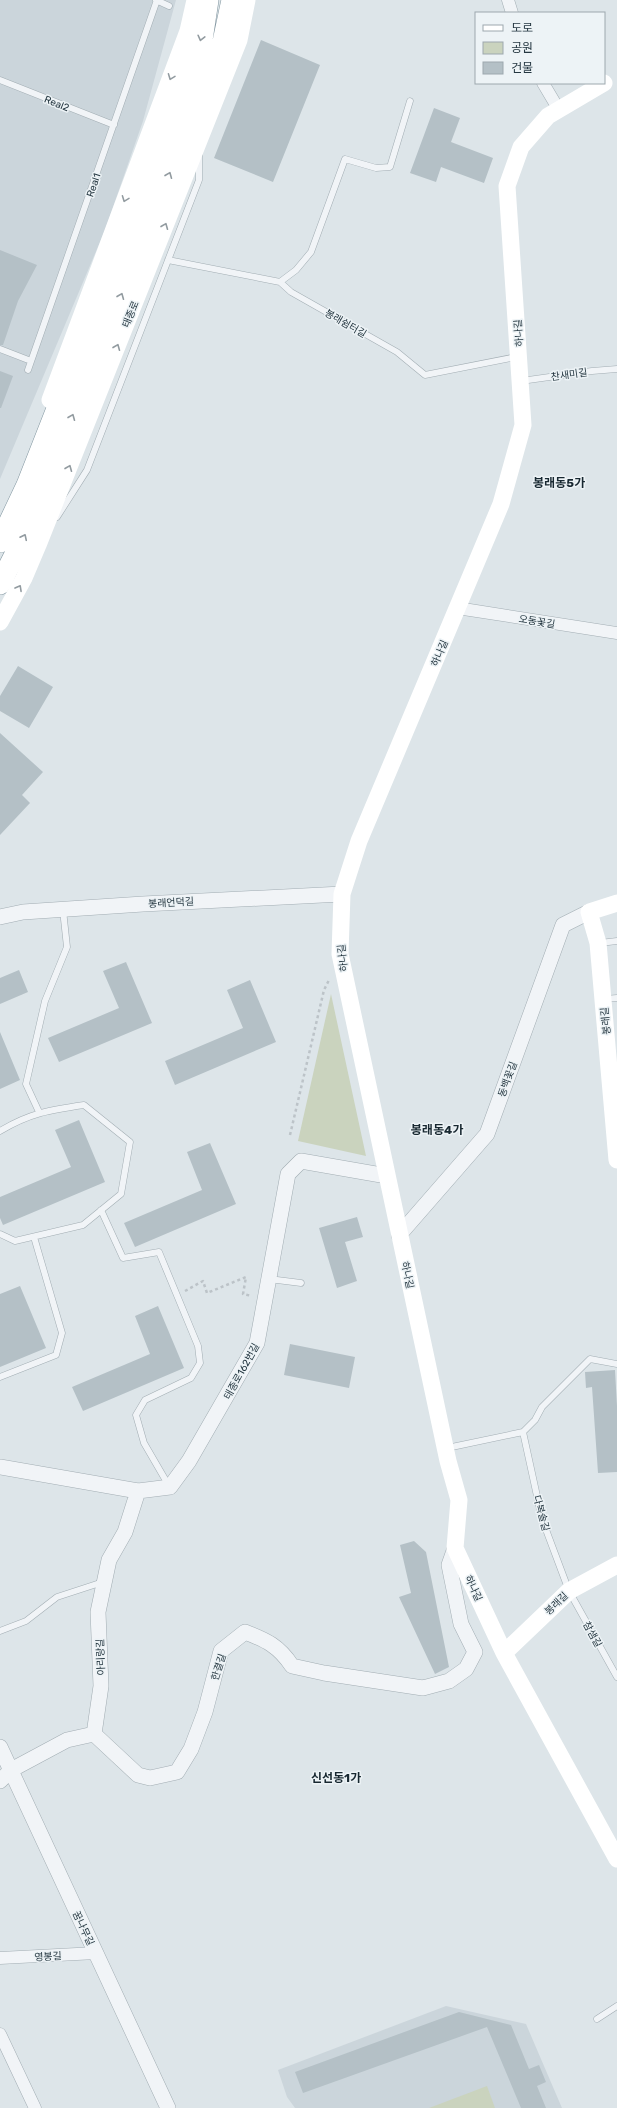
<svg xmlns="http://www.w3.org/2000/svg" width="617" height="2108" font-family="Rubik,'Noto Sans KR',sans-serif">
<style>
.built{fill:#cbd5db}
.green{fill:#cad3be}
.building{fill:#b4c0c6}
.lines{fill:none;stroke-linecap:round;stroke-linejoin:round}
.service-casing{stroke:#a2adb3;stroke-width:7}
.minor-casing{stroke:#a2adb3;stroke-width:13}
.tertiary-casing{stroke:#a2adb3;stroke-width:16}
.trunk-casing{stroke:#8397a1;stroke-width:22}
.path{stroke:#bcc3c8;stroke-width:2.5;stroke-dasharray:3 3;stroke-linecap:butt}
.service{stroke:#f1f4f7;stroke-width:6}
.minor{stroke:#f1f4f7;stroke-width:12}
.tertiary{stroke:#f1f4f7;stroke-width:15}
.secondary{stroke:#fff;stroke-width:17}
.trunk{stroke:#fff;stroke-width:21}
.oneway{stroke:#929ba0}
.labels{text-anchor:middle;stroke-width:3;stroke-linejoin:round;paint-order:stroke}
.street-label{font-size:10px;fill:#253741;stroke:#edf3f6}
.quarter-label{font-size:12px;font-weight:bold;fill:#182831;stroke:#edf3f6}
</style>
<rect width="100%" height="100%" fill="#dde5e9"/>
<path class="built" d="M0,0H176L143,121L105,230L0,479Z
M446,2006L526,2024L562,2108H295L287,2097L278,2070Z"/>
<path class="green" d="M331,994L366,1156L298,1141Z
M487,2086L495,2108H429Z"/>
<path class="building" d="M261,40L320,65L273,182L214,158Z
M434,108L460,118L451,142L493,158L484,183L441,167L436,182L410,173Z
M0,250L37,265L18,301L3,345H0Z
M0,371L13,376L1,408H0Z
M18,666L53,687L29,728L0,711V696Z
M0,733L43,772L22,795L30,803L0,835Z
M126,962L152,1023L59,1062L48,1038L119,1008L103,971Z
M19,970L28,992L0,1004V978Z
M250,980L276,1042L175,1085L165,1061L243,1028L227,990Z
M0,1032L20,1080L0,1089Z
M79,1120L105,1182L3,1225L0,1218V1197L71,1167L55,1130Z
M210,1143L236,1204L135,1247L124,1223L202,1190L187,1152Z
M357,1217L363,1237L345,1242L357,1281L337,1288L319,1228Z
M20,1286L46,1348L0,1367V1294Z
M158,1306L184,1368L83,1411L72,1387L150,1354L135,1316Z
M290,1344L355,1357L349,1388L284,1375Z
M615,1370L617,1406V1472L598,1473L592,1387L586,1388L585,1372Z
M414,1541L426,1552L449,1667L435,1674L399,1597L411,1593L400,1545Z
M459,2012L511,2025L529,2069L539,2065L546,2082L537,2086L546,2108H521L487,2027L303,2093L295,2072Z"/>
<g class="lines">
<defs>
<path id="service" d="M156,0L169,6
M0,80L114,125
M168,260L280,282L291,292L397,352L425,375L516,357
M280,282L296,270L311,252L345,159L376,168L390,167L410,101
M0,349L31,361
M28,370L157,0
M521,381L592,371L617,369
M57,517L87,470L199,180V156
M600,943L617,941
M605,999L617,998
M39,1112L26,1084L45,1001L67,947L63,910
M0,1131C30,1113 50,1110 84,1105L130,1142L121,1194L83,1225L15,1241L0,1234
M101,1210L123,1258L159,1252L198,1346L200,1363L191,1378L145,1400L136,1415L144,1443L169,1486
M269,1279L301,1283
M0,1377L56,1355L62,1333L34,1237
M523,1432L542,1519L569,1591L617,1677
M447,1448L523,1432L535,1420L542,1407L590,1359L617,1364
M0,1631L26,1621L57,1597L103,1582
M597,2019L617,2006"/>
<path id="minor" d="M508,0L512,13
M543,83L559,110
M457,608L617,633
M0,1958L96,1953
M0,2034L35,2108"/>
<path id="tertiary" d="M0,917L23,912L143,904L342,894
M399,1235L487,1134L563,925L589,912
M0,1467L138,1491L170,1487L189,1461L257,1343L288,1174L301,1161L387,1176
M94,1734L101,1686L98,1612L109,1560L125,1532L138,1491
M0,1747L168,2108
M0,1781L11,1770L67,1740L94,1734L138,1775L150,1778L177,1772L191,1749L205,1712L221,1651L245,1632C266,1640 279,1646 292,1666L324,1673L423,1688L449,1681L466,1669L475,1652L461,1624L449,1565L455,1548"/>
<path id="trunk" d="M0,542L27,485L202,40L208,0
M0,584L26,533L223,42L232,0"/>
</defs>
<use href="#service" class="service-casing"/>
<use href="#minor" class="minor-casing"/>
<use href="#tertiary" class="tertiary-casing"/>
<use href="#trunk" class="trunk-casing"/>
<path class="path" d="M290,1135L324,990L329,980
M185,1291L203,1281L207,1293L246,1277L243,1294L252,1296"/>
<use href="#service" class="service"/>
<use href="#minor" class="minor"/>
<use href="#tertiary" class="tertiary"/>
<path class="secondary" d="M604,83L548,116L521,147L507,186L523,425L501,504L359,841L342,894L340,954L448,1461L459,1500L455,1548L504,1653L617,1859
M50,400L188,31L195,0
M0,622L24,578L38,545L239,40L247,0
M617,903L589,912L598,943L617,1160
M504,1653L569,1591L617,1565"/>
<use href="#trunk" class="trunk"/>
</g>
<defs><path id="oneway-chevron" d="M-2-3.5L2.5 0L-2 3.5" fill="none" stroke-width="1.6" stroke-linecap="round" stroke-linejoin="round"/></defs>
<g class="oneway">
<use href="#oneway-chevron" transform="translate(201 38) rotate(104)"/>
<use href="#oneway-chevron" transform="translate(171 77) rotate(111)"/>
<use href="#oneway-chevron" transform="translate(169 175) rotate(-68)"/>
<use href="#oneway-chevron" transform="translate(125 199) rotate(111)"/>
<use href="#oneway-chevron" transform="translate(165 226) rotate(-68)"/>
<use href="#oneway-chevron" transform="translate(121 296) rotate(-68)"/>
<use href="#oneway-chevron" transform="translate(117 347) rotate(-68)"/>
<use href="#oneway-chevron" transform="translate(72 417) rotate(-68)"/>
<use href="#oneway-chevron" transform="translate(69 468) rotate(-68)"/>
<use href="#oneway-chevron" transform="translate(24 537) rotate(-64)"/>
<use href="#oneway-chevron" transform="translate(19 588) rotate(-61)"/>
</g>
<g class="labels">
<g class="street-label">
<text transform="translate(57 103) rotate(22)" y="4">Real2</text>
<text transform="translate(93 185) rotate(-71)" y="4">Real1</text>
<text transform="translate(130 314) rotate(-68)" y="4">태종로</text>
<text transform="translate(346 323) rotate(30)" y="4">봉래쉼터길</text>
<text transform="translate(518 333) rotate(-94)" y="4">하나길</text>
<text transform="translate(569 374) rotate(-8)" y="4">찬새미길</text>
<text transform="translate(537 621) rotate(9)" y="4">오동꽃길</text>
<text transform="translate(439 653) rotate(-67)" y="4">하나길</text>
<text transform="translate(171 902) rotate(-3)" y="4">봉래언덕길</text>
<text transform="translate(342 958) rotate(-96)" y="4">하나길</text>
<text transform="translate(605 1021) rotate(-95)" y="4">봉래길</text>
<text transform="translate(507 1079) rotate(-70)" y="4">동백꽃길</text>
<text transform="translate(408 1275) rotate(78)" y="4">하나길</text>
<text transform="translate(241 1371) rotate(-61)" y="4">태종로162번길</text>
<text transform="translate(542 1513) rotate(75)" y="4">다복솔길</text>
<text transform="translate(474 1588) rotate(65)" y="4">하나길</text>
<text transform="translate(556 1603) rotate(-44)" y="4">봉래길</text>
<text transform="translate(593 1634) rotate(61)" y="4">참샘길</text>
<text transform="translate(100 1657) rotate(-92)" y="4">아리랑길</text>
<text transform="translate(218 1667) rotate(-73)" y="4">한결길</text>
<text transform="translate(84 1928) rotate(65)" y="4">꿈나무길</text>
<text transform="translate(48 1956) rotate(-3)" y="4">영봉길</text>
</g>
<g class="quarter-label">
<text x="559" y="487">봉래동5가</text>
<text x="437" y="1134">봉래동4가</text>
<text x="336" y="1782">신선동1가</text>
</g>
</g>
<rect x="475" y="12" width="130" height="72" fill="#edf3f6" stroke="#9da8ae"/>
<rect x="483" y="25" width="20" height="6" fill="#ffffff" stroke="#9da8ae"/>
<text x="511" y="32" font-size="12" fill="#253741">도로</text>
<rect x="483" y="42" width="20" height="12" fill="#cad3be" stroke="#9da8ae"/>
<text x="511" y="52" font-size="12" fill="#253741">공원</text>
<rect x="483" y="62" width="20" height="12" fill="#b4c0c6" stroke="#9da8ae"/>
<text x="511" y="72" font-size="12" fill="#253741">건물</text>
</svg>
